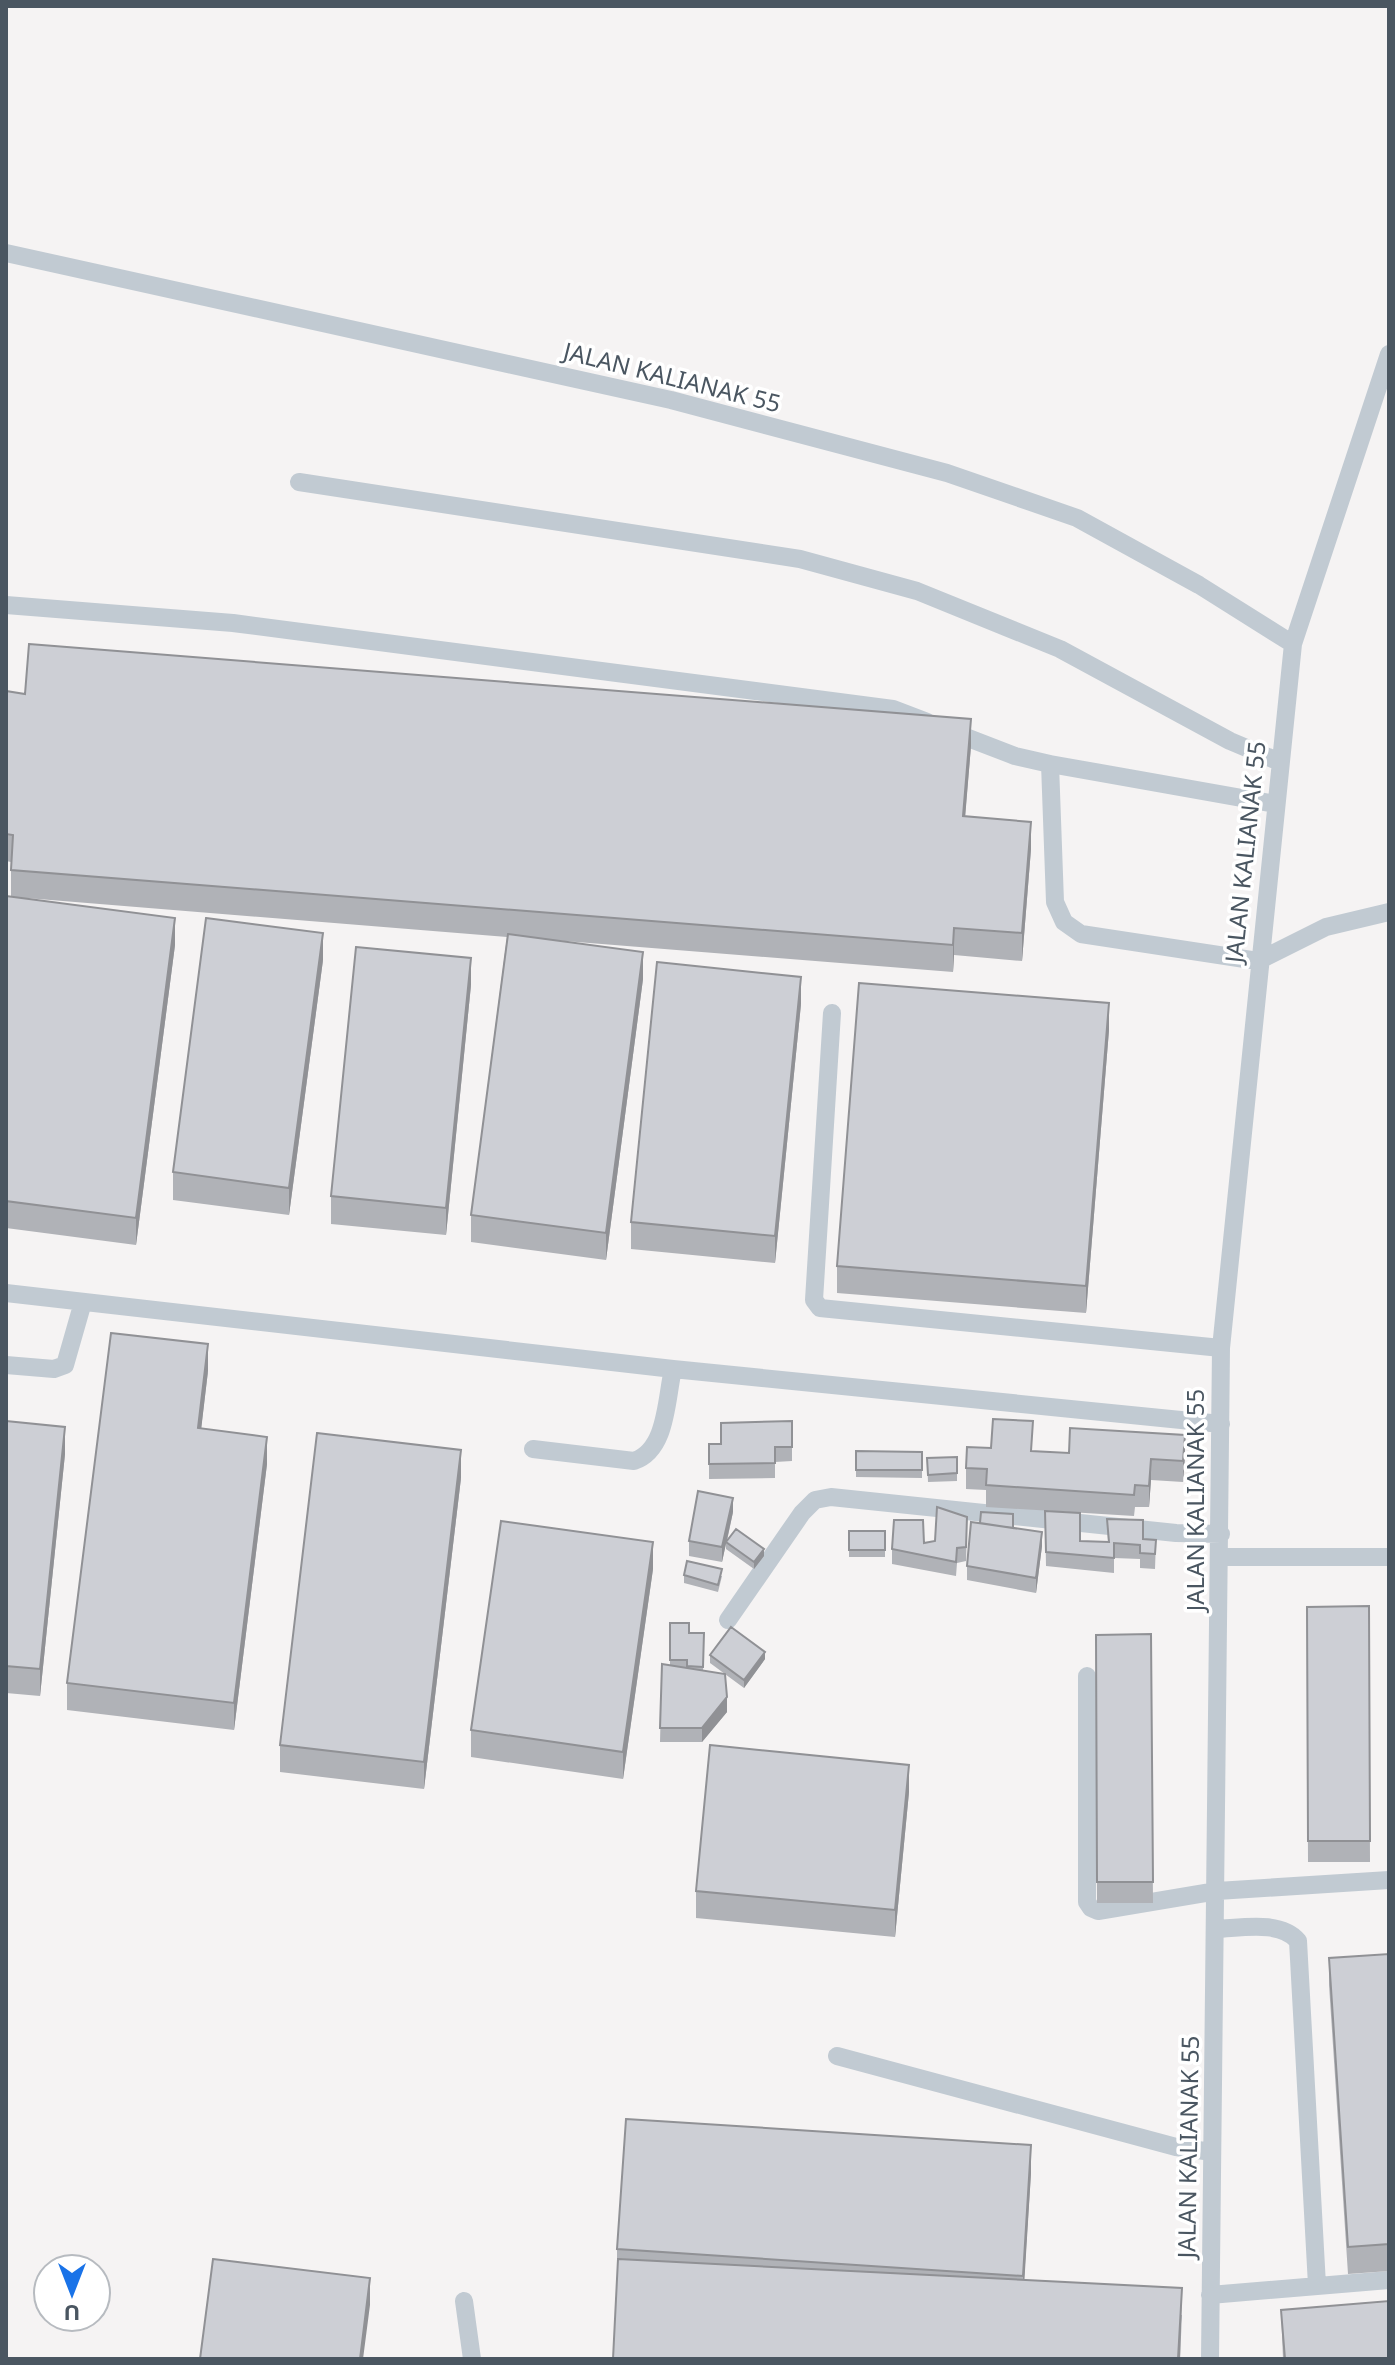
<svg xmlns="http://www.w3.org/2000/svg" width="1395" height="2365" font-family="'Noto Sans',sans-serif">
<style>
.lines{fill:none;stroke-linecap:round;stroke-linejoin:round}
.lane{stroke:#c1cad2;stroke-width:18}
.wall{fill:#b0b2b7}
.shaded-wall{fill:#909195}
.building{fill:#cdcfd5;stroke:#909195;stroke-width:2}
.labels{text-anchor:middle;stroke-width:7;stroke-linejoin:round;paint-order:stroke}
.street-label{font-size:24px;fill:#4a5661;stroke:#fff}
</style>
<rect width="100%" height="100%" fill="#f5f3f3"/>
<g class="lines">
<path class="lane" d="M6,253L671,400L947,473L1077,518L1199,585L1293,644
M299,482L800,559L917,591L1060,649L1230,741L1280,762
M6,605L233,623L893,709L927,722
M950,731L1015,756L1050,764L1055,902L1064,922L1081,934L1258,961L1326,927L1389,912
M1050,764L1275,804
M832,1013L814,1300L820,1308L1221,1348
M6,1293L673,1369L1221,1424
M6,1365L54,1369L65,1365L83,1302
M533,1449L634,1461C667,1450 666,1400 673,1369
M1220,1557H1389
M728,1620L802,1513L815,1500L831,1497L1176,1533L1221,1534
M1087,1676V1902L1091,1908L1098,1911L1217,1891L1389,1880
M1217,1929C1241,1928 1281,1920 1298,1941L1317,2285
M837,2056L1176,2147L1212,2152
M1210,2295L1389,2280
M464,2301L472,2359
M1210,2359L1221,1348L1293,644L1389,354"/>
</g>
<path class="wall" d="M6,691L25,694L971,746L965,816L1031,849L1022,961L954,955L953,972L552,940L643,979L606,1260L471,1242V1215L507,937L26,898L175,945L136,1245L6,1228V896H11V862L6,861Z
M323,960L289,1215L173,1200V1172Z
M471,985L446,1235L331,1224V1196Z
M801,1004L775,1263L631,1249V1222Z
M1109,1030L1086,1313L837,1293V1266Z
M208,1371L201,1429L267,1464L234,1730L67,1710V1683Z
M6,1421L65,1454L40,1696L6,1693Z
M792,1421V1461L775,1462V1478L709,1479V1444H721Z
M856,1451L922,1452V1478L856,1477Z
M1032,1451L1069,1453L1185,1456L1183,1482L1151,1480L1149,1507H1135L1134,1516L986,1507V1490L966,1489V1468Z
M957,1457V1481L928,1482L927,1458Z
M461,1478L424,1789L280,1772V1745Z
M1045,1511L1080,1541L1108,1542L1107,1519L1143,1539L1156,1540L1155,1569L1140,1568V1559L1114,1558V1573L1046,1566Z
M733,1512L727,1541L764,1556L754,1569L726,1549V1543L722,1562L689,1556V1541Z
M1013,1528L1042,1546L1036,1593L967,1580V1566Z
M849,1531H885V1557H849Z
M967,1531L966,1561L957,1563L956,1576L892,1564V1549L935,1541Z
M653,1569L623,1779L471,1757V1730Z
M684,1575L722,1576L718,1592L684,1583Z
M1369,1606L1370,1862H1308L1307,1607Z
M670,1623L689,1633H704L703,1671L727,1712L702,1742H660L662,1664L670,1666Z
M1151,1634L1153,1903H1097L1096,1635Z
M710,1655L765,1659L744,1688L710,1663Z
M909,1792L895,1937L696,1918V1891Z
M1389,1954V2271L1348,2274L1329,1985V1958Z
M1031,2173L1024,2280L1182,2315L1180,2359H613L617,2276V2249Z
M1281,2310L1389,2359H1283Z"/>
<path class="shaded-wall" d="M971,719V746L963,843V816Z
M1031,822V849L1022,961V933Z
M175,918V945L136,1245V1218Z
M954,928V955L953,972V945Z
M323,933V960L289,1215V1188Z
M643,952V979L606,1260V1233Z
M471,958V985L446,1235V1208Z
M801,977V1004L775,1263V1236Z
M1109,1003V1030L1086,1313V1286Z
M208,1344V1371L198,1456V1428Z
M65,1427V1454L40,1696V1669Z
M1185,1435V1456L1183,1482V1461Z
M267,1437V1464L234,1730V1703Z
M461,1450V1478L424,1789V1762Z
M1151,1459V1480L1149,1507V1486Z
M733,1498V1512L722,1562V1547Z
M1042,1532V1546L1036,1593V1578Z
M653,1542V1569L623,1779V1752Z
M764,1549V1556L754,1569V1562Z
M765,1652V1659L744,1688V1680Z
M727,1697V1712L702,1742V1728Z
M909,1765V1792L895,1937V1910Z
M1031,2145V2173L1023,2303V2276Z
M370,2278V2305L363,2359H360Z
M1182,2288L1180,2359H1178Z"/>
<path class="building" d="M29,644L971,719L963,816L1031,822L1022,933L954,928L953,945L11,870L13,835L6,834V691L25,694Z
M6,896L175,918L136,1218L6,1201Z
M206,918L323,933L289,1188L173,1172Z
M508,934L643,952L606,1233L471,1215Z
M356,947L471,958L446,1208L331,1196Z
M657,962L801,977L775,1236L631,1222Z
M859,983L1109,1003L1086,1286L837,1266Z
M111,1333L208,1344L198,1428L267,1437L234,1703L67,1683Z
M993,1419L1033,1421L1031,1451L1069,1453L1070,1428L1185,1435L1183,1461L1151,1459L1149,1486L1135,1485L1134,1495L986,1485L987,1469L966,1468L967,1447L991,1448Z
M6,1421L65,1427L40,1669L6,1666Z
M792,1421V1447H775V1463L709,1464V1444H721V1423Z
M317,1433L461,1450L424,1762L280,1745Z
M856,1451L922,1452V1470H856Z
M957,1457V1473L928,1475L927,1458Z
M698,1491L733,1498L722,1547L689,1541Z
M937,1507L967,1517L966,1547L957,1548L956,1562L892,1549L894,1520H923L924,1543L935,1541Z
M1045,1511L1080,1513V1541L1109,1542L1107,1519L1143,1520V1539L1156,1540L1155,1554L1140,1553V1545L1114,1543V1558L1046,1552Z
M981,1512L1013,1514V1528L980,1523Z
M501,1521L653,1542L623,1752L471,1730Z
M971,1522L1042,1532L1036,1578L967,1566Z
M736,1529L764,1549L754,1562L726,1542Z
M849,1531H885V1550H849Z
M687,1561L722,1569L718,1585L684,1575Z
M1369,1606L1370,1841H1308L1307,1607Z
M670,1623H689V1633H704L703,1667L687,1666V1660H670Z
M731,1627L765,1652L744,1680L710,1655Z
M1151,1634L1153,1882H1097L1096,1635Z
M662,1664L725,1674L727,1697L702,1728H660Z
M710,1745L909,1765L895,1910L696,1891Z
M1389,1954V2244L1348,2247L1329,1958Z
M626,2119L1031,2145L1023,2276L617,2249Z
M213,2259L370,2278L360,2359H200Z
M618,2259L1182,2288L1178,2359H613Z
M1389,2301V2359H1285L1281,2310Z"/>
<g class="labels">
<g class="street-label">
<text transform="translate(672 378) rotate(14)" y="8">JALAN KALIANAK 55</text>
<text transform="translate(1246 852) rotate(-84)" y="8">JALAN KALIANAK 55</text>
<text transform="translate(1196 1500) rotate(-90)" y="8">JALAN KALIANAK 55</text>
<text transform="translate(1189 2147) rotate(-89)" y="8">JALAN KALIANAK 55</text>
</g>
</g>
<rect width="1395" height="2365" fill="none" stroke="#4a5661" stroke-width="16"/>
<g transform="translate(72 2293) rotate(180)"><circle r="38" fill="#ffffff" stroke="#b7bbc0" stroke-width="2"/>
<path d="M0-6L14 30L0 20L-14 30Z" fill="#1a73e8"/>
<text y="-12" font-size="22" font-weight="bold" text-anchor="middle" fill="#4a5661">U</text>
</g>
</svg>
